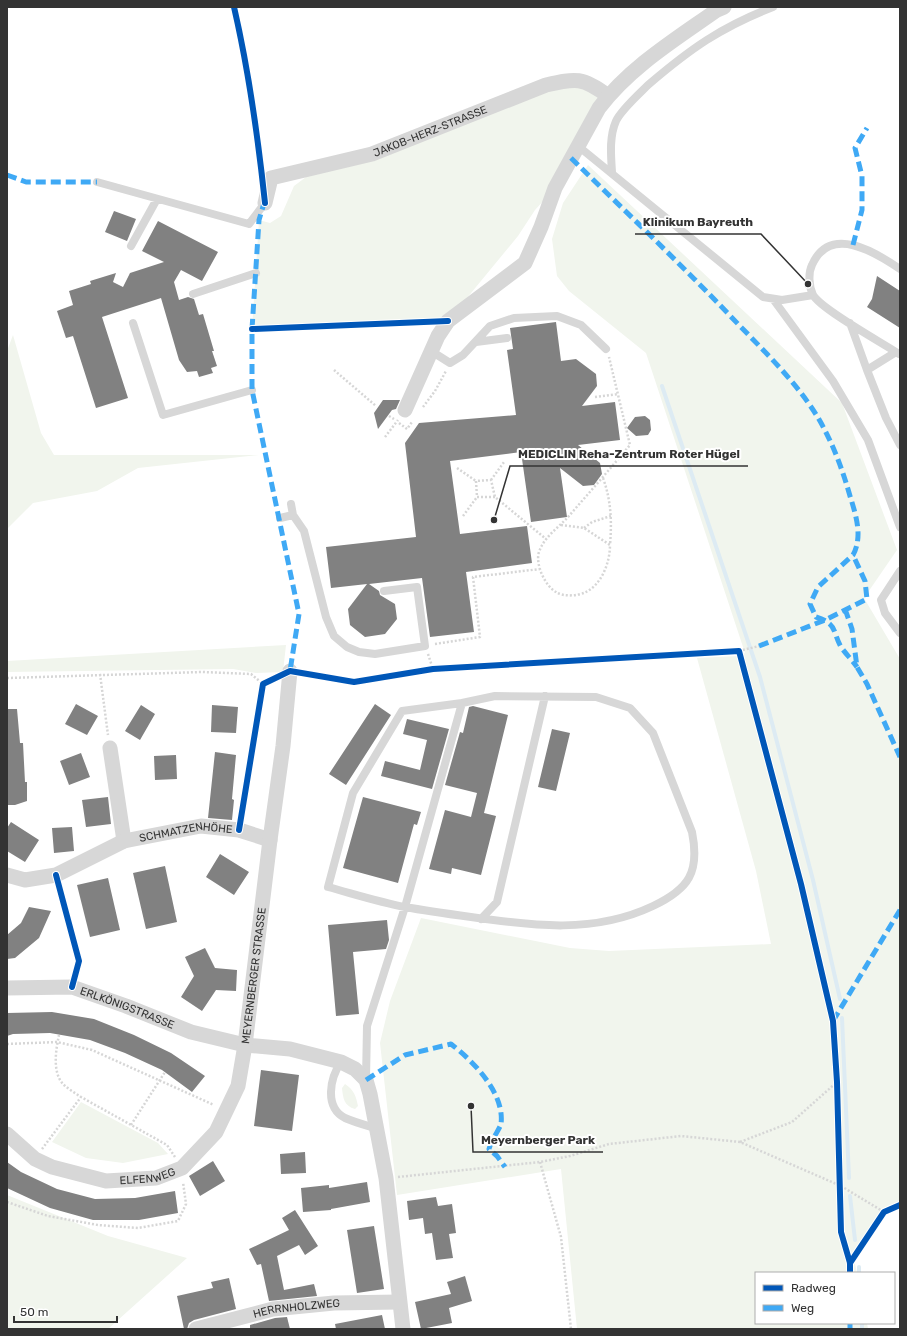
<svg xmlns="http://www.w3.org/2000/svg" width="907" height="1336" font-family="Rubik,sans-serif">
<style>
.green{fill:#f1f5ed}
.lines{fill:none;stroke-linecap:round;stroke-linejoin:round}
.stream{stroke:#ddebf3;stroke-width:4}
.building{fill:#818181}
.path{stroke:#d6d6d6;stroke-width:2.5;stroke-dasharray:2 2;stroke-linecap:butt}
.service{stroke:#d7d7d7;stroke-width:8}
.minor{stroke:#d7d7d7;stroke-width:15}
.quiet{stroke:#3fa9f5;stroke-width:5;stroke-dasharray:10 5;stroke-linecap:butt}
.cycleway-casing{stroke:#fff;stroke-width:8}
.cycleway{stroke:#0057b8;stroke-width:6}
.labels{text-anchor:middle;stroke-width:4;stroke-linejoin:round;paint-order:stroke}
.street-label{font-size:11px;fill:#333;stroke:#fff}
.leader{fill:none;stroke:#333;stroke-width:1.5}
.callout-dot{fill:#333;stroke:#fff;stroke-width:1.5}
.callout-label{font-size:12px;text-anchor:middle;font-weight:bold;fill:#333;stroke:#fff;stroke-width:4;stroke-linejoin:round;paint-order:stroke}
</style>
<rect width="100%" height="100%" fill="#fff"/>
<path class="green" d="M572,79L608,96L555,188L535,210L518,236L448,321L252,329L259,220L270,223L281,216L294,186L306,177Z
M588,165L842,403L897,550L864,598L900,659V1205L884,1212L854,1254L850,1263L855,1264L857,1273H756V1323H867L868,1329H577L561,1169L397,1195L380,1043L390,1001L421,918L570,948L609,951L771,944L756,871L697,658L737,656L745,653L646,353L569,291L557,276L552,239L563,203Z
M13,335L41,433L54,455H259L138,468L97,491L33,503L7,529V351Z
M286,645L283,672L256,673L233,669L7,672V661Z
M345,1084C354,1090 356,1096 358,1106L355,1109C344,1106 343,1098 342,1088Z
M81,1102L158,1143L168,1154L123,1163L86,1158L52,1142Z
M7,1195L108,1236L187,1258L108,1329H7Z"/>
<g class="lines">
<path class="stream" d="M662,386L760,677L813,880L840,999
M842,1018L849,1178
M850,1196L855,1240
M859,1267V1273
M862,1323V1329"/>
</g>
<path class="building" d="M114,211L136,219L127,241L105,232Z
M158,221L218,252L202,281L181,270L174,282L179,300L188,297L194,299L199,315L203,314L214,351H212L217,366L211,368L213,373L199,377L197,371L187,372L179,360L161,298L102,317L128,398L96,408L73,336L66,338L57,311L73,305L69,291L91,284L90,281L116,273L113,282L123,287L130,273L164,262L142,251Z
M877,276L900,291V328L867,307L872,299Z
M556,322L561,361L576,359L596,374L597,386L582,406L615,402L620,440L578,445L600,463L602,474L594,485L583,486L560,468L567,517L531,522L521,452L450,461L460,534L527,526L532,563L466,572L474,632L430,637L422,578L369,584L379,591L380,595L395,604L397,619L385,634L365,637L350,625L348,609L367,584L331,588L326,547L416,537L405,443L419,423L516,415L507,350L513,349L510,328Z
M383,400H400L396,409L392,410L378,429L374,413Z
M645,416L650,420L651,430L648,435L636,436L627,428L635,417Z
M76,704L98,716L87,735L65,724Z
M375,704L391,715L346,785L329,774Z
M141,705L155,714L140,740L125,731Z
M212,705L238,707L236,733L211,732Z
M473,706L508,715L484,813L496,816L481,875L452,868L451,874L429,869L445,810L471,817L477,793L445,785L460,732L463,733L469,707Z
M7,709H17L20,743H23L25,782H27V801L15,805H7Z
M407,719L449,729L432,789L381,776L385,761L420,770L427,740L403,734Z
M552,729L570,733L556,791L538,787Z
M215,752L236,755L232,799L234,800L232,820L208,818Z
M81,753L90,777L69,785L60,761Z
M176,755L177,779L155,780L154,756Z
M108,797L111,824L86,827L82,800Z
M363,797L421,812L417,825L414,824L398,883L343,868Z
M11,822L39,840L25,862L7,851V828Z
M72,827L74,851L54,853L52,828Z
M220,854L249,872L234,895L206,877Z
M165,866L177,922L146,929L133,873Z
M108,878L120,930L90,937L77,885Z
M29,907L51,911L39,938L15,958L7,959V935L21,923Z
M387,920L389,940L386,949L353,952L359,1014L336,1016L328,925Z
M205,948L215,968L237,970L236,991L216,990L202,1011L181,997L194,976L185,957Z
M52,1012L94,1019L134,1035L171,1053L205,1076L192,1092L162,1070L125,1053L90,1040L50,1033L13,1034L7,1036V1013Z
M261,1070L299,1075L292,1131L254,1126Z
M305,1152L306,1173L281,1174L280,1154Z
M213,1161L225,1181L200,1196L189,1176Z
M7,1162L21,1172L57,1189L95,1199L135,1198L175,1191L178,1213L139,1220H93L50,1208L7,1188Z
M367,1182L370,1202L331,1209V1210L303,1212L301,1188L329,1185V1188Z
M436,1197L438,1206L452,1204L456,1233L449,1234L453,1258L436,1260L432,1233L425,1234L423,1218L409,1220L407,1201Z
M295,1210L318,1246L305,1255L299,1245L277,1256L284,1290L314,1284L317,1296L269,1301L261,1264L257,1265L249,1249L289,1230L282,1218Z
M374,1226L384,1289L357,1293L347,1230Z
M465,1276L472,1301L449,1308L452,1323L421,1329L415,1302L451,1294L447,1282Z
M229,1278L236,1309L194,1320L189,1323L187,1329H184L177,1296L213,1288L211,1282Z
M382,1315L385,1329H336L335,1324Z
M287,1317L290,1329H250V1325L275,1318Z"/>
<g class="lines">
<path class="path" d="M334,370L376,406
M595,397L618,394
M423,407L435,391L446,371
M389,416L394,419
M399,423L407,429L412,422
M385,437L398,420
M457,468L476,481
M603,478C611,500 612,521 610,545
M491,480L504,462
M495,497H477L476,481L491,480L495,497L546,539
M463,516L477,497
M561,525L584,528L610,545C610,562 602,584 586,592C578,596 563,597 556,592C545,586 535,564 539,552C544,537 558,528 568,517C589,493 610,469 630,445L609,357
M584,528L592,522L611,516
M435,644L480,637L473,577L540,569
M739,651L759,646
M428,654L433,669
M100,674L108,735
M7,678L202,672L251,674L263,684
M59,1035C56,1049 52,1072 63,1084C68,1089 75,1093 81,1097
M7,1044L57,1042L92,1050L214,1105
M131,1125L165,1072
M740,1142L792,1122L837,1082
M42,1149L81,1097L167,1145L175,1157
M540,1162L561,1237L571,1329
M398,1177L540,1162L570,1156L609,1144L681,1136L740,1142L841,1186L884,1212
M7,1202L48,1216L98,1225L138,1228L178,1221L186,1204L183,1182"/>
<path class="service" d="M578,146L763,297L782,300L813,295
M612,172C611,156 609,137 616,121C621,110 639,94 648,85C690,49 721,27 773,7
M97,182L249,224L265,203
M131,246L157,199
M193,294L256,273
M773,299L833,381L868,440L900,527
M133,323L163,415L252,390
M850,323L867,370
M476,342L507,338
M431,351L450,363L463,355L490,326L514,318L557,316L581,325L606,349
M896,352C879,341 821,309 813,295C809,287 808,273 812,265C830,224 875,252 900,269
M899,354L896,352L867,370L886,418L900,445
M291,504L293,515L304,531L326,617L334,636L347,647L359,652L375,654L425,646L417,587L384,591
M280,518L293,515
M900,571L881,600L885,613L900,633
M481,919L497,902L545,696
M341,1062C330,1078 324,1107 345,1118C354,1122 365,1125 375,1128
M366,1079L367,1026L405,907L462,703L402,711L353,793L328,887C354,894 379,902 405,907C427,911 449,914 471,917C533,926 594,934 653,906C689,889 700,872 692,832L653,733L630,708L596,697L495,696L462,703"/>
<g class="minor">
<path id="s1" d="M265,203L271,178L372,154L546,85C576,78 583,77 608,96"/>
<path d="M405,410L438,336L448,321L525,263L541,227L555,188L599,108C630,67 676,39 717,10L724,7"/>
<path d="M110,748L124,841"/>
<path id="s2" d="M7,875L25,880L56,875L124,841L201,826L239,830L270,840"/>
<path id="s3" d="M7,988L72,987L126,1006L191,1032L245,1045L290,1049L341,1062L355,1069L366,1080L370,1094L386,1178L403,1329"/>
<path id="s4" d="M7,1134L35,1159L52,1167L106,1181L156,1178L182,1168L216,1132L238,1086L245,1045L270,840L283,746L290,671"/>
<path id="s5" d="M196,1329L273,1309L334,1303L399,1302"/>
</g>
<path class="quiet" d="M571,158C627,213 684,267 738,324C766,353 796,382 817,416C832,441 842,468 850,496C856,515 863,537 853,555L818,587L810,604L816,617C838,624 832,631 841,647C846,654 852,660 857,667
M7,175L26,182H97
M265,200L259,220L252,329V390L299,614L290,671
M853,245L862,210V176L855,148L867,128
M845,609L852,629L857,667L867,684L900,757
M759,646L825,620L867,599L865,581L853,555
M833,1021L900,910
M366,1080L405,1055L451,1044C473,1061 505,1093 501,1124C500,1128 491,1141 489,1149L497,1156L505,1167
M850,1329V1323"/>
<defs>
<path id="cycleway" d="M234,7C249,72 258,137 265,203
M252,329L448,321
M239,830L263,684L290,671L354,682L433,669L739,651L801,884L833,1021L837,1082L841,1232L850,1263V1273
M56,875L79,961L72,987
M850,1263L884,1212L900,1205"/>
</defs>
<use href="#cycleway" class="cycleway-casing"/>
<use href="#cycleway" class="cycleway"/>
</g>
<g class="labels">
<g class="street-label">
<text dy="4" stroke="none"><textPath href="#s1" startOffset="192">JAKOB-HERZ-STRASSE</textPath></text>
<text dy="4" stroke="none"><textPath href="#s2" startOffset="189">SCHMATZENHÖHE</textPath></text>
<text dy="4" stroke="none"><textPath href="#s4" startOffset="402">MEYERNBERGER STRASSE</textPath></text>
<text dy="4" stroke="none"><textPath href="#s3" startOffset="124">ERLKÖNIGSTRASSE</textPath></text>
<text dy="4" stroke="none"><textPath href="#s4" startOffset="154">ELFENWEG</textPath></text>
<text dy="4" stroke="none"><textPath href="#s5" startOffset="103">HERRNHOLZWEG</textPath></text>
</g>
</g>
<path class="leader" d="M808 284L761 234H635M494 520L510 466H748M471 1106L473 1152H603"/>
<g class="callout-dot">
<circle cx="808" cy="284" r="4"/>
<circle cx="494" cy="520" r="4"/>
<circle cx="471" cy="1106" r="4"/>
</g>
<g class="callout-label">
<text x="698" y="226">Klinikum Bayreuth</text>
<text x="629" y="458">MEDICLIN Reha-Zentrum Roter Hügel</text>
<text x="538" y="1144">Meyernberger Park</text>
</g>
<rect width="907" height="1336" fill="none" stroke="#333333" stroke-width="16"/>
<rect x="755" y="1272" width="140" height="52" fill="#ffffff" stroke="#adadad"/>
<rect x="763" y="1285" width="20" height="6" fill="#0057b8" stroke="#adadad"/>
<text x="791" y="1292" font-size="12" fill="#333333">Radweg</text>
<rect x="763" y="1305" width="20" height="6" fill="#3fa9f5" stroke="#adadad"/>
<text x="791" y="1312" font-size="12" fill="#333333">Weg</text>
<path d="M14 1316v6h103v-6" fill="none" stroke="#333333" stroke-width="2"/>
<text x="20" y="1316" font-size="12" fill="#333333" stroke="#ffffff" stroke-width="3" paint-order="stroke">50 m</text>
</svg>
